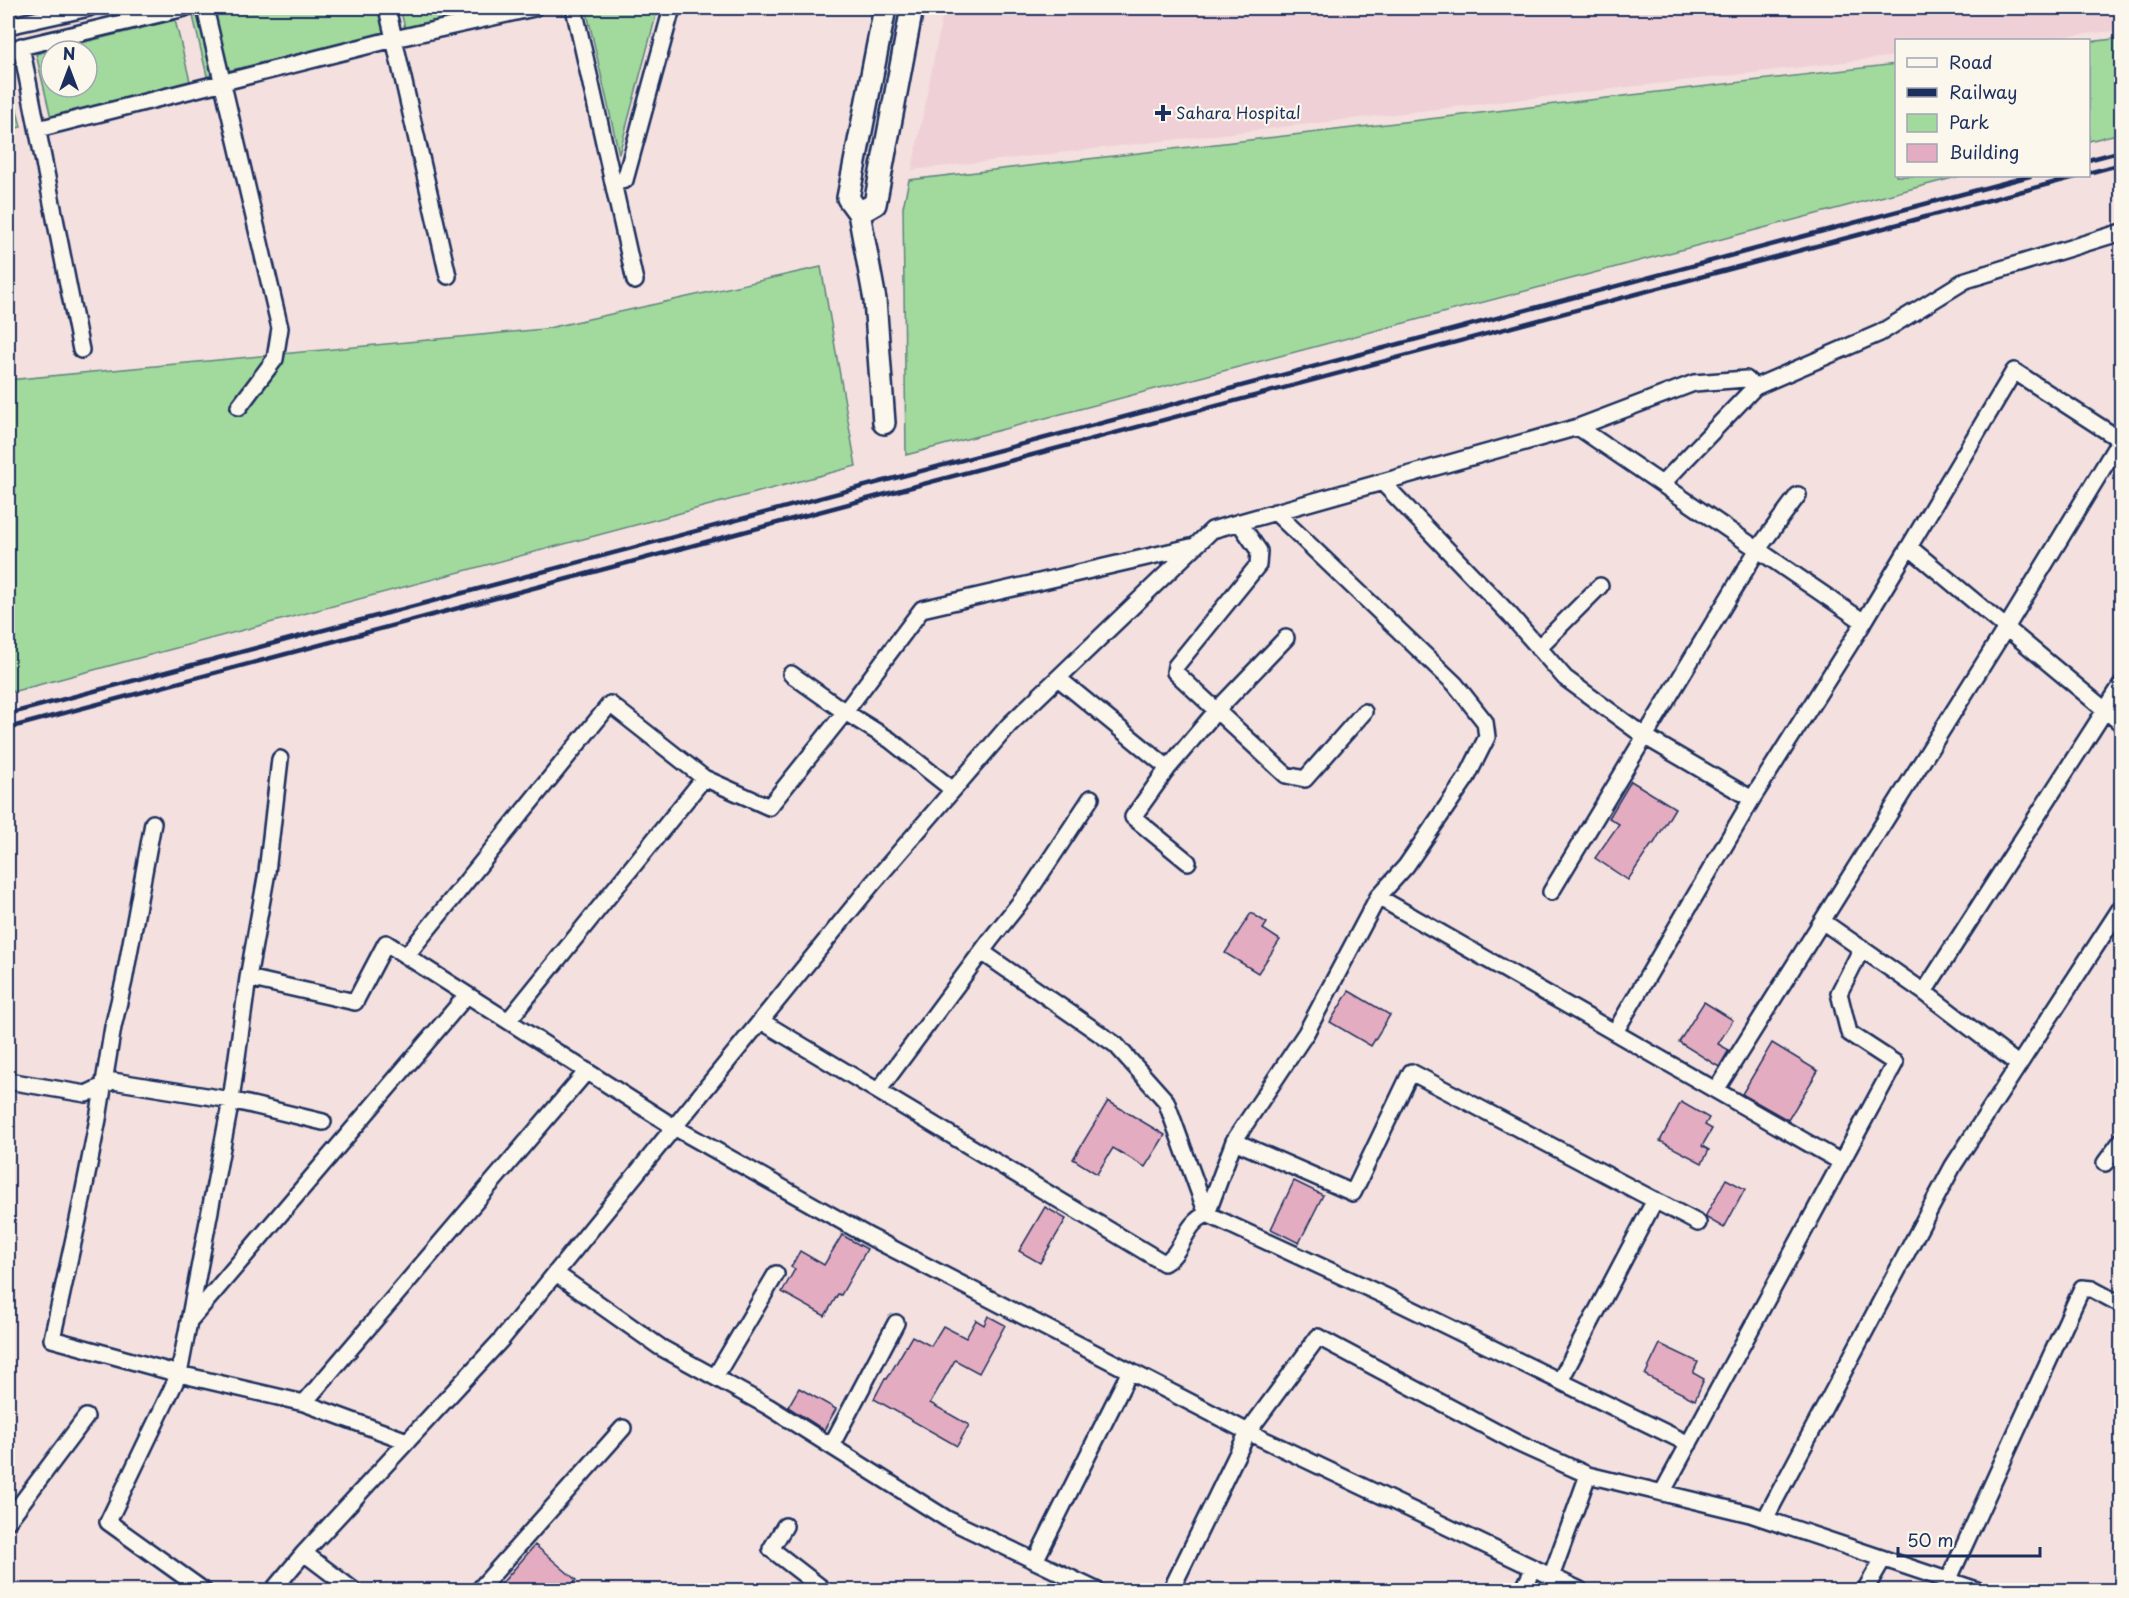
<svg xmlns="http://www.w3.org/2000/svg" width="2129" height="1598" font-family="'Playpen Sans',sans-serif">
	<rect width="100%" height="100%" fill="#f4e0df"/>
	<filter id="ink" filterUnits="userSpaceOnUse"><feTurbulence type="fractalNoise" baseFrequency=".0167" numOctaves="2"/><feDisplacementMap in="SourceGraphic" scale="12" xChannelSelector="R" yChannelSelector="G"/><feConvolveMatrix kernelMatrix="1 2 1 2 8 2 1 2 1" color-interpolation-filters="sRGB"/></filter>
	<g filter="url(#ink)">
		<path fill="#efd0d6" d="M944,8h1177l1,22 -90,10h-136v16l-984,114z"/>
		<path fill="#a2d99d" stroke="#5e847e" stroke-width="1.5" fill-rule="evenodd" d="M230,8h149l6,25 -178,43 -14,-60z
			M400,8h90l-85,20z
			M586,8h72l-39,146z
			M175,20l15,61 -139,37 -15,-64zM51,51h36v36h-36z
			M2121,38v95l-32,8v-99z
			M1896,64v112h64l-1054,279 -3,-248 6,-27z
			M8,72l13,55 -13,3z
			M821,267l35,199 -848,227v-313l536,-51z"/>
		<path fill="#e4acc0" stroke="#1b2f5e" stroke-width="1.5" d="M1631,781l44,27 -22,37 -1,-1 -24,36 -33,-22 24,-34 -10,-6z
			M1251,913l16,10 -4,6 17,11 -22,33 -33,-20z
			M1349,991l41,24 -19,31 -41,-24z
			M1704,1002l29,18 -15,24 11,6 -10,17 -40,-25z
			M1772,1043l46,28 -30,49 -46,-26z
			M1108,1101l57,34 -20,32 -32,-19 -16,26 -24,-15z
			M1681,1102l28,16 -4,7 7,4 -10,17 7,4 -7,13 -42,-22z
			M1726,1179l19,10 -21,39 -19,-11z
			M1294,1181l29,14 -24,48 -28,-14z
			M1045,1207l21,12 -26,44 -21,-12z
			M842,1235l25,14 -26,46 -3,-1 -13,22 -43,-24 13,-23 -4,-2 9,-16 24,14z
			M988,1316l17,9 -26,48 -24,-13 -25,43 39,22 -12,21 -83,-47 11,-21 2,1 25,-43 19,10 12,-20 23,12 10,-18 8,5z
			M1660,1344l38,18 -5,11 11,6 -9,21 -50,-25z
			M799,1388l37,21 -12,21 -36,-23z
			M535,1545l41,35 -9,10h-71z"/>
		<g fill="none" stroke-linecap="round" stroke-linejoin="round">
			<defs>
				<path id="street" d="M205,8l75,320 -5,31 -36,48
					M387,8l61,268
					M574,8l61,273
					M8,26l81,-18
					M21,46l60,304
					M8,50l177,-42
					M38,129l356,-90 140,-31
					M613,183l12,-3 47,-172
					M1578,427l116,-44 52,-4 9,8
					M1382,482l129,134 54,62 79,58 108,63
					M1662,484l93,-97 125,-54 86,-53 156,-48
					M1239,522l20,29 -1,14 -82,101 -1,6 111,103 19,4 59,-67
					M1909,547l105,-176 108,70
					M1538,648l62,-62
					M791,674l54,38 45,28 63,50
					M1058,678l110,90
					M153,823l-29,158 -11,46 -15,92 -20,101 -26,119 127,35 125,29 103,38
					M1188,862l-55,-45 35,-49 49,-58 69,-72
					M1551,892l207,-343 40,-54
					M1378,897l463,265
					M1822,921l102,71 95,73
					M982,952l134,93 50,56 41,113 27,-73 72,-108 72,-136 28,-31 61,-89 20,-40 -2,-15 -30,-38 -180,-172
					M406,956l204,-252 94,74 65,29 76,-95 77,-103 273,-63
					M248,978l107,24 31,-59 288,184 196,110 378,195 332,158
					M1924,992l198,-308
					M508,1021l196,-243
					M761,1021l403,242c20,-11 19,-39 43,-49l178,82 304,148
					M1615,1032l137,-233 112,-177
					M8,1081l78,13 27,-13 118,19 17,-122 19,-106 13,-113
					M1716,1090l290,-462 114,-188
					M878,1091l113,-152 39,-49 61,-92
					M1234,1141l119,52 58,-121 287,151
					M2105,1163l17,-23
					M555,1273l105,74 109,60 178,112 149,71
					M191,1319l276,-324
					M715,1377l61,-103
					M1560,1381l95,-181
					M304,1403l283,-332
					M831,1446l65,-123
					M1662,1493l233,-430 -46,-30 -10,-40 23,-45
					M1765,1519l188,-353 169,-260
					M8,1521l78,-104
					M785,1526l-14,23 53,41
					M304,1553l49,37
					M1035,1561l95,-190
					M1551,1577l37,-102 162,39 227,76
					M1948,1581l134,-293 10,1 30,16
					M203,1590l-95,-68 71,-148 52,-274 92,22
					M273,1590l31,-37 197,-213 371,-456 137,-159 203,-195 366,-103 286,195 45,-75 213,177
					M479,1590l144,-162
					M1171,1590l77,-158 70,-95 199,106 71,32
					M1523,1590l11,-22
					M1865,1590l18,-31"/>
				<path id="secondary" d="M859,213l16,-9 37,-196
					M884,423l-9,-123 -16,-87 -11,-15 37,-190"/>
			</defs>
			<use href="#street" stroke="#1b2f5e" stroke-width="20"/>
			<use href="#secondary" stroke="#1b2f5e" stroke-width="26"/>
			<use href="#street" stroke="#fbf7ec" stroke-width="15"/>
			<use href="#secondary" stroke="#fbf7ec" stroke-width="21"/>
			<path stroke="#1b2f5e" stroke-width="4.5" d="M2088,160l34,-9
				M2088,173l34,-9
				M8,714l2022,-538
				M8,728l2071,-552"/>
		</g>
	</g>
	<path fill="#1b2f5e" stroke="#fbf7ec" stroke-width="2" d="M1160 104h6v6h6v6h-6v6h-6v-6h-6v-6h6z"/>
	<g text-anchor="middle" stroke-width="4.5" stroke-linejoin="round" paint-order="stroke">
		<g font-size="16" fill="#1b2f5e" stroke="#fbf7ec" text-anchor="start">
			<text x="1176" y="119">Sahara Hospital</text>
		</g>
	</g>
	<rect width="2129" height="1598" fill="none" stroke="#fbf7ec" stroke-width="30"/>
	<rect x="15" y="15" width="2099" height="1568" fill="none" stroke="#1b2f5e" stroke-width="2" filter="url(#ink)"/>
	<rect x="1895" y="39" width="195" height="138" fill="#fbf7ec" stroke="#a1a7b3" stroke-width="1.5"/>
	<rect x="1907" y="58" width="30" height="9" fill="#fbf7ec" stroke="#a1a7b3" stroke-width="1.5"/>
	<text x="1949" y="69" font-size="18" fill="#1b2f5e">Road</text>
	<rect x="1907" y="88" width="30" height="9" fill="#1b2f5e" stroke="#a1a7b3" stroke-width="1.5"/>
	<text x="1949" y="99" font-size="18" fill="#1b2f5e">Railway</text>
	<rect x="1907" y="114" width="30" height="18" fill="#a2d99d" stroke="#a1a7b3" stroke-width="1.5"/>
	<text x="1949" y="129" font-size="18" fill="#1b2f5e">Park</text>
	<rect x="1907" y="144" width="30" height="18" fill="#e4acc0" stroke="#a1a7b3" stroke-width="1.5"/>
	<text x="1949" y="159" font-size="18" fill="#1b2f5e">Building</text>
	<g transform="translate(69 69)"><circle r="28" fill="#fbf7ec" stroke="#a1a7b3" stroke-width="1.5"/>
	<path d="M0-4.5L10 22L0 15L-10 22Z" fill="#1b2f5e"/>
	<text y="-9" font-size="16" font-weight="bold" text-anchor="middle" fill="#1b2f5e">N</text>
	</g>
	<path d="M1898 1547v9h142v-9" fill="none" stroke="#1b2f5e" stroke-width="3"/>
	<text x="1907" y="1547" font-size="18" fill="#1b2f5e" stroke="#fbf7ec" stroke-width="4.5" paint-order="stroke">50 m</text>
</svg>
